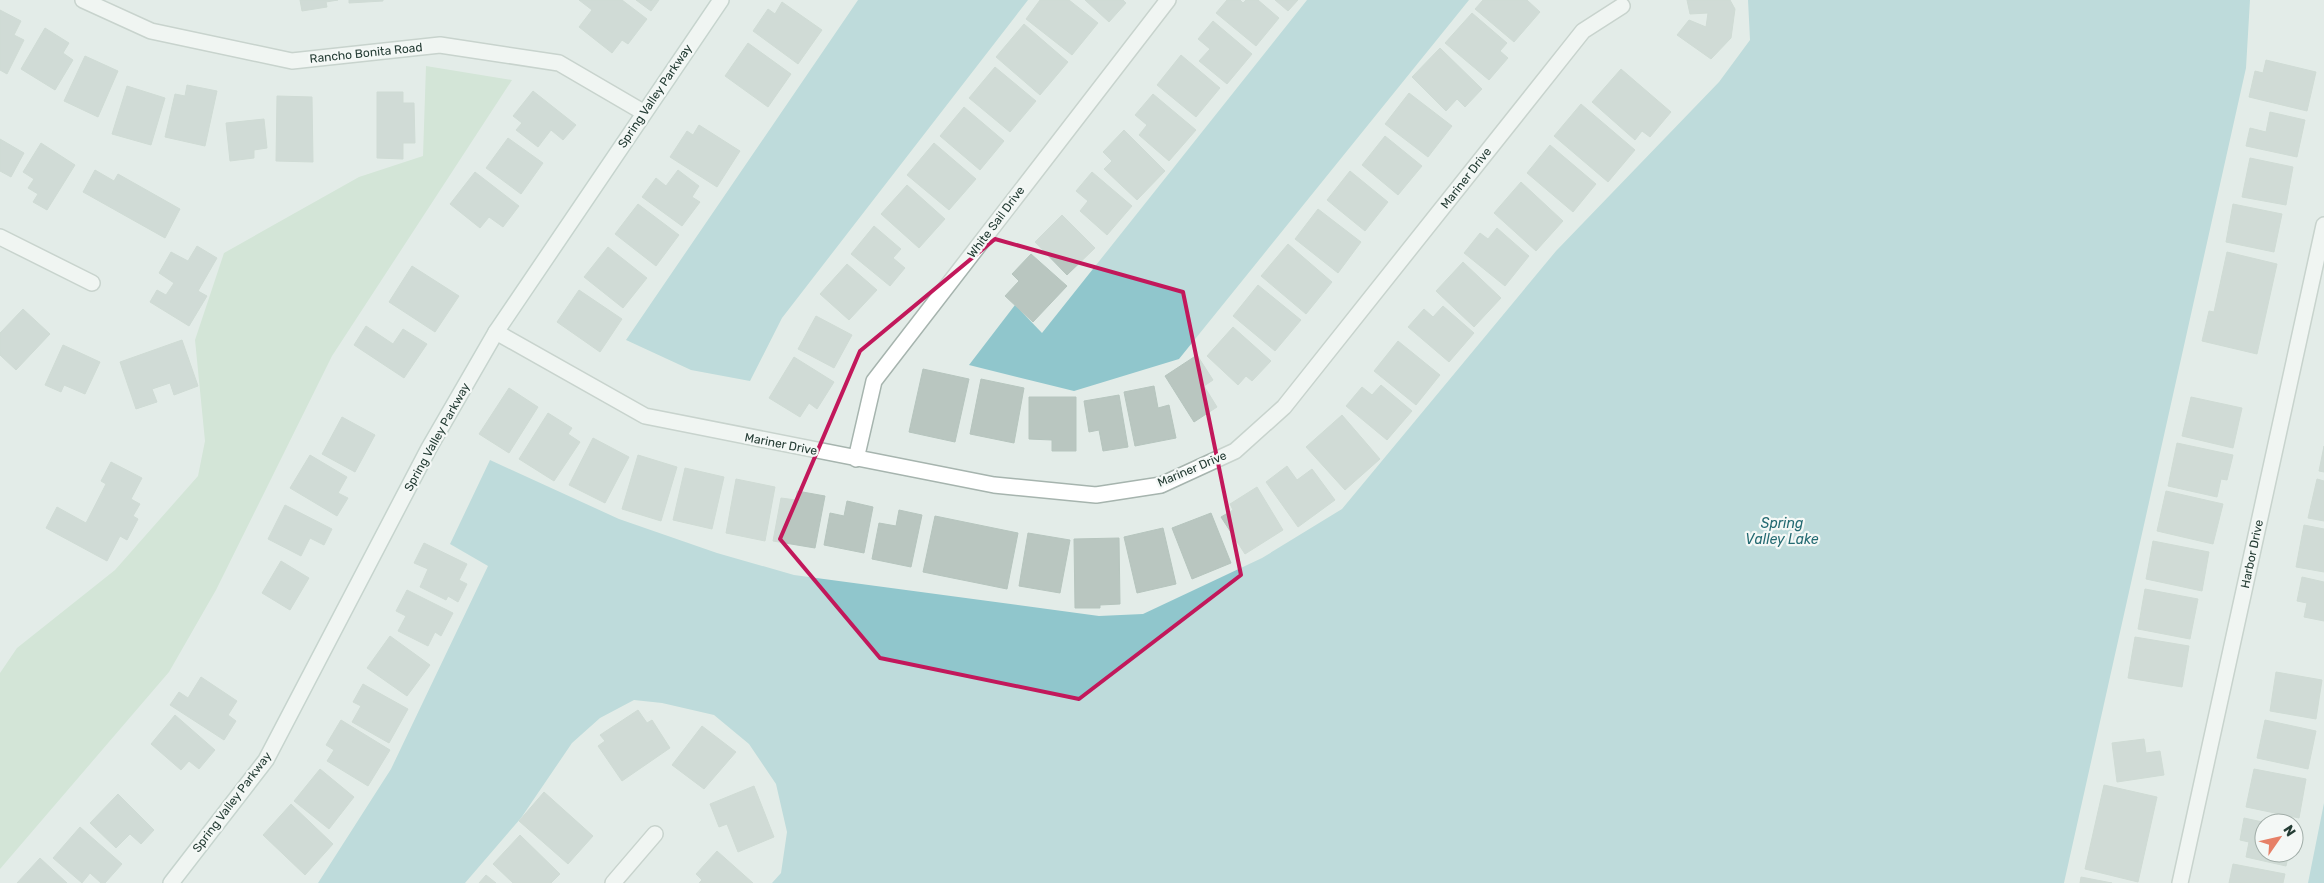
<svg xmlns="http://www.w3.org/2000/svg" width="2324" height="883" font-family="Rubik,sans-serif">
	<rect width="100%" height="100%" fill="#e3ece8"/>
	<path fill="#bedbc4" d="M426,66l86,14 -180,276 -116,234 -47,82 -169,197v-196l17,-25 98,-78 83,-94 7,-35 -10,-101 29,-87 135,-76 64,-21z"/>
	<path fill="#90c6cc" d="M858,0h170l-246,318 -32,63 -59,-11 -65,-30z
		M1307,0h162l-290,359 -105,32 -105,-26 46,-60 27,28z
		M1748,0h502l-4,68 -182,815h-1292l9,-10 6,-41 -11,-48 -27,-40 -35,-29 -52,-12 -28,-3 -34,18 -28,25 -51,75 -56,65h-147l73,-114 97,-203 -38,-22 40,-84 129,59 98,34 77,22 305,41 44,-2 119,-56 80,-49 214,-258 163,-169 31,-42z
		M2324,803v80h-16z"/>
	<path fill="#b9c6c0" stroke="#b6c5be" d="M300,0h38l-12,2 1,5 -25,4z
		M349,0h34v1l-34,2z
		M579,0h43l25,19 -19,25 -6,-4 -10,13 -33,-26 13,-17z
		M636,0h23l-8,11z
		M1040,0h29l29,23 -26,32 -46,-36z
		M1085,0h38l3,3 -17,19z
		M1227,0h13l3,3 3,-3h12l21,18 -23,28 -40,-33z
		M1275,0h23l-10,11z
		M1483,0h44l13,12 -26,30 -39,-33z
		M1687,0h43l5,9 -4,29 -20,21 -34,-24 12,-15 17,7 2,-14 -18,1z
		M782,2l40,28 -24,34 -45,-33 15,-22 7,5z
		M0,10l21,11 -7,14 10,5 -17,34 -7,-4z
		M1472,13l35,30 -7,8 8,7 -19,22 -44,-37z
		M1213,21l39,33 -25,30 -28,-23 11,-12 -12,-10z
		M1024,24l44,38 -28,33 -44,-38z
		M45,28l24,15 -6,10 10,7 -18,30 -34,-21z
		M748,43l43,31 -23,33 -43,-31z
		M1440,48l42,41 -17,18 -8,-8 -11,12 -34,-34z
		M1181,55l39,33 -24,29 -39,-32z
		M85,56l33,15 -20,46 -34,-16z
		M2266,60l50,12 -9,39 -58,-14 6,-26 8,2z
		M995,67l41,34 -26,31 -41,-34z
		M1621,69l50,43 -21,25 -8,-6 -7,9 -43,-38z
		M187,85l30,6 -12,55 -40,-9 10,-43 10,2z
		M127,86l38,12 -14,47 -39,-11z
		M533,91l43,34 -13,15 -12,-10 -13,17 -22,-17 6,-7 -9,-7z
		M377,92h26v11h11l1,40h-12v16l-26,-1z
		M1409,93l43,33 -24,31 -43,-33z
		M1153,94l43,36 -27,31 -30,-26 8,-10 -12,-10z
		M277,96l35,1 1,65 -37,-1z
		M1581,104l54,46 -27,32 -54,-46z
		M964,107l40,34 -24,29 -40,-34z
		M2270,112l35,8 -8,37 -51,-11 4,-18 16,4z
		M264,119l3,29 -13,2v8l-24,3 -4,-38z
		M699,125l41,26 -23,36 -47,-30 17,-26 6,4z
		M1124,130l41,41 -28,29 -33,-31 8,-8 -9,-9z
		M1385,136l37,30 -24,29 -36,-30z
		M508,138l35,25 -22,31 -35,-26z
		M0,139l24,14 -13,24 -11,-6z
		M41,143l34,22 -28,45 -14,-8 5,-8 -10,-6 6,-9 -11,-7z
		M934,143l42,36 -27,31 -42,-35z
		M1550,145l46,39 -23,28 -46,-39z
		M2250,158l43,9 -7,38 -44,-8z
		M95,170l19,11 4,-7 62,35 -15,29 -82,-46z
		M678,170l21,16 -7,11 8,5 -18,24 -40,-29 14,-19 10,8z
		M1350,171l38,31 -23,29 -38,-31z
		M475,172l44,34 -16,21 -14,-10 -9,11 -30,-24z
		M1092,172l40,34 -25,29 -27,-24 8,-10 -12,-10z
		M1521,182l42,39 -27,30 -42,-38z
		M907,185l38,34 -26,29 -38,-34z
		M638,204l41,31 -23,31 -41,-32z
		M2233,204l49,10 -8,38 -48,-10z
		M1318,209l43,33 -23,31 -43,-34z
		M1062,215l33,33 -28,27 -32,-33z
		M874,226l27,23 -8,9 12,10 -15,18 -39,-32z
		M1497,228l32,28 -24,30 -41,-33 16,-20 8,6z
		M1288,244l44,38 -26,32 -45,-38z
		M197,246l20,12 -19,33 9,5 -18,30 -39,-24 7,-12 9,5 8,-12 -15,-10 12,-21 17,9z
		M608,247l39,31 -24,30 -39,-31z
		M2227,252l50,12 -20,90 -55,-13 7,-30 5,1z
		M1031,254l36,32 -34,36 -28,-26 14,-15 -7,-7z
		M1463,262l38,36 -27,29 -38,-36z
		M847,264l30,26 -28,30 -29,-26z
		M412,266l47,30 -24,36 -46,-30z
		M1258,285l43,35 -26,31 -42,-35z
		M579,290l43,29 -22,33 -43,-30z
		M1443,306l31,27 -25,29 -41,-35 16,-18 9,8z
		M23,309l27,25 -34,36 -16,-15v-22z
		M816,316l36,19 -18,33 -36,-19z
		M366,326l27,18 10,-15 24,15 -23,34 -50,-33z
		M1233,327l38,34 -19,20 -6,-5 -8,9 -31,-29z
		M182,340l16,46 -24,9 -4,-12 -18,6 5,13 -21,7 -16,-47z
		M1398,341l42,34 -24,30 -42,-34z
		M63,345l37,17 -15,32 -21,-9 -3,7 -16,-7z
		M1197,355l16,25 -9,6 13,21 -23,15 -29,-46z
		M794,357l40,25 -17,27 -8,-6 -9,14 -31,-19z
		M923,369l46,10 -14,63 -46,-10z
		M981,379l43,9 -10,55 -44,-9z
		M1381,385l31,26 -25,29 -41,-34 16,-19 10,8z
		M1154,386l4,22 11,-3 7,33 -41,8 -11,-54z
		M509,388l29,19 -29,46 -30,-19z
		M1119,395l9,52 -25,4 -4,-21 -10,2 -5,-31z
		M1029,397h47v54h-24v-11l-23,-1z
		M2191,397l51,11 -9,40 -51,-12z
		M548,413l24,15 -4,6 12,8 -26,39 -35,-22z
		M1342,415l38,44 -35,31 -39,-43z
		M342,417l33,18 -20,37 -33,-18z
		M593,438l36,19 -24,46 -36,-18z
		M2177,443l56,12 -6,25 -6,-1 -4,18 -49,-11z
		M2324,446v26l-5,-1z
		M310,455l37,22 -9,16 10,5 -11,18 -47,-28z
		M638,455l39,12 -16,54 -39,-12z
		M111,462l31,16 -11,21 9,5 -7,12 5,3 -11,21 -7,-4 -13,25 -61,-33 11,-21 29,16 20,-39 -5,-3z
		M1287,466l10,14 15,-11 23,31 -37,27 -32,-45z
		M685,468l39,9 -12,52 -39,-9z
		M736,479l39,8 -10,54 -39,-8z
		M2317,479l7,2v40l-16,-3z
		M1257,487l26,43 -38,24 -24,-37 12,-7 -3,-6z
		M797,491l28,5 -10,52 -42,-7 8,-43 15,2z
		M2166,491l57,13 -10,40 -56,-13z
		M847,501l26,6 -9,46 -40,-8 6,-32 14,3z
		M285,505l47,24 -8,16 -14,-7 -9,18 -33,-17z
		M899,510l23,5 -11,52 -39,-8 7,-36 17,3z
		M1211,513l20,50 -39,16 -20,-51z
		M935,516l83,17 -11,56 -84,-17z
		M2304,525l20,4v43l-28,-5z
		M1163,528l13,56 -39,9 -13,-56z
		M1028,533l42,7 -10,53 -41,-7z
		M1119,538l1,66 -20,1v3h-25l-1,-69z
		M2153,541l56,11 -7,39 -56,-12z
		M424,543l43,21 -8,16 8,4 -9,18 -10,-6 -2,4 -26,-13 8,-18 -14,-6z
		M281,561l28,17 -19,32 -28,-17z
		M2302,577l22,5v39l-20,-4 3,-14 -10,-2z
		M2145,589l53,10 -8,40 -52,-10z
		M407,590l46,23 -12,23 -6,-4 -7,14 -30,-15 8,-15 -10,-5z
		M390,636l40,29 -23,31 -40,-28z
		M2135,637l54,9 -7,41 -54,-9z
		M2276,672l46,8 -6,39 -46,-8z
		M201,677l36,24 -9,14 8,6 -12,19 -54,-35 9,-13 9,6z
		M363,684l45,25 -19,34 -37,-21 9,-16 -8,-4z
		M638,710l9,13 5,-3 18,28 -48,33 -24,-35 7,-5 -5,-6z
		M175,715l40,35 -16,19 -10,-8 -8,9 -30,-26z
		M341,720l49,30 -22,36 -41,-25 7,-11 -8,-5z
		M2265,720l51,11 -8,38 -51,-11z
		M702,726l34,26 -32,37 -32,-24z
		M2144,739l2,14 14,-2 4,24 -47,7 -5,-39z
		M320,769l34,28 -25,32 -35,-28z
		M2254,769l52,10 -7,39 -53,-11z
		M2104,785l53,12 -19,85 -53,-13z
		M754,786l20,51 -36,15 -11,-28 -8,3 -9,-23z
		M544,792l49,44 -25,28 -49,-43z
		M118,794l36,36 -13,14 -11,-10 -14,14 -26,-25z
		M291,804l42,40 -28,31 -42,-40z
		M2244,818l23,5h-3v30h25l-3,13 -40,-9 3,-15 -9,-2z
		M80,827l42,37 -17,19h-4l-11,-10 -8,10 -29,-25z
		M520,835l40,39 -9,9h-38l-20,-19z
		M717,851l36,32h-54l3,-3 -6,-6z
		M40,858l27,25h-50z
		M2233,864l52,10 -2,9h-54z
		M486,875l10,8h-17z
		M2081,877l31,6h-32z"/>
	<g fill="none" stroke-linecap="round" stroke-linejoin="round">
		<defs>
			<path id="street" d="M83,0l68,31 141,30 148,-16 119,18 84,49
				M0,237l92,46
				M496,332l149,84 349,69 102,10 65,-10 74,-34 49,-44 299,-376 39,-25
				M856,459l18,-78 294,-381
				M613,883l42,-49
				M2180,883l144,-658"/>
			<path id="secondary" d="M171,883l95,-123 163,-312 67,-116 225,-332"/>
		</defs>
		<use href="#street" stroke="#a6b4ae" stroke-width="18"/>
		<use href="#secondary" stroke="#a3b6af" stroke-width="18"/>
		<use href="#street" stroke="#fff" stroke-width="15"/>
		<use href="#secondary" stroke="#fff" stroke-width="15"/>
	</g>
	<path d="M0 0H2324V883H0ZM995,239l188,53 58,283 -162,124 -199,-41 -100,-119 80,-188z" fill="#e3ece8" fill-opacity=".55" fill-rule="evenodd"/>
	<path fill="none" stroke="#c2185b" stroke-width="4" stroke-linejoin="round" d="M995,239l188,53 58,283 -162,124 -199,-41 -100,-119 80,-188z"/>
	<g text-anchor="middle" stroke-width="4.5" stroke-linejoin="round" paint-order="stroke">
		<g font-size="12" fill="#243c34" stroke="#f4f8f6">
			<text transform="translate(366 53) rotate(-6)" y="4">Rancho Bonita Road</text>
			<text transform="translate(655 96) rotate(-56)" y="4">Spring Valley Parkway</text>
			<text transform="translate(1466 178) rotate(-52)" y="4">Mariner Drive</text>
			<text transform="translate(996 222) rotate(-53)" y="4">White Sail Drive</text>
			<text transform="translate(437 437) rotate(-61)" y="4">Spring Valley Parkway</text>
			<text transform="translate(781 444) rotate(11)" y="4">Mariner Drive</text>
			<text transform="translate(1192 469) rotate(-23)" y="4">Mariner Drive</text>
			<text transform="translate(2252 554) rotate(-78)" y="4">Harbor Drive</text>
			<text transform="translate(232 802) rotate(-53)" y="4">Spring Valley Parkway</text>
		</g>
		<g font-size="14" font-style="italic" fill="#246a72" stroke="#f4f8f6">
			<text x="1782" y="528">Spring<tspan x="1782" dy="16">Valley Lake</tspan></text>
		</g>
	</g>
	<g transform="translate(2279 838) rotate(56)"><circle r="24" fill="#f4f8f6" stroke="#a1ada8"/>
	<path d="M0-4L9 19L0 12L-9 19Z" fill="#e68067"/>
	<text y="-8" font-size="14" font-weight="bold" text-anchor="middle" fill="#243c34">N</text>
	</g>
</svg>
